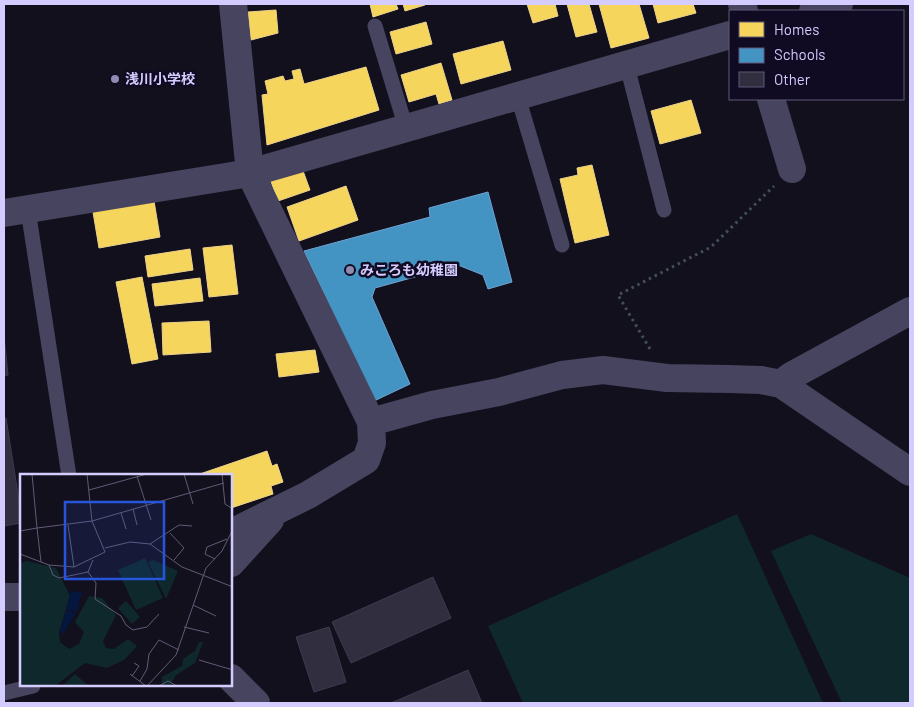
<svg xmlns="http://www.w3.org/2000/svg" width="914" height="707" font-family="Barlow,'Noto Sans JP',sans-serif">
	<rect width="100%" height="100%" fill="#13101d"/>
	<path fill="#0e282b" d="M737,514l86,189h-300l-35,-77z
		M811,534l99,44v125h-68l-71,-152z"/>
	<path fill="#f6d55c" stroke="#ecd28d" d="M370,4h26l2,5 -25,8z
		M403,4h22v1l-20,6z
		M527,4h28l3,12 -25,7z
		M567,4h22l8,28 -21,5z
		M599,4h40l10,34 -38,10z
		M653,4h40l3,9 -38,10z
		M276,10l2,23 -27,7 -3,-28z
		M426,22l6,22 -36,10 -6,-22z
		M503,41l8,29 -50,14 -8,-30z
		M441,63l11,37 -13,4 -3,-10 -27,8 -8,-27z
		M366,67l13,43 -112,35 -5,-50 6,-1 -3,-13 18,-5 2,5 9,-2 -2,-8 8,-2 4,15z
		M691,100l10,33 -41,11 -9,-33z
		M592,165l17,70 -34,8 -15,-64 18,-4 -1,-7z
		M302,168l8,22 -32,11 -8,-22z
		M346,186l12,34 -59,21 -12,-34z
		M154,201l6,36 -61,11 -6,-36z
		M232,245l6,49 -29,3 -6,-49z
		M190,249l3,21 -45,7 -3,-21z
		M142,277l16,82 -26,5 -16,-82z
		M200,278l3,23 -48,5 -3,-22z
		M209,321l2,31 -48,3 -1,-32z
		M315,350l4,22 -40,5 -3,-23z
		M267,451l5,15 5,-2 6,18 -12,4 2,8 -42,14v-32h-37z"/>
	<path fill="#4393c3" stroke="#6ea4d5" d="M488,192l24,90 -24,7 -5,-14 -25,-10 -83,23 -3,9 38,87 -36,17 -70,-150 126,-34 -1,-9z"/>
	<path fill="#312e3f" stroke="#3f3952" d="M4,336l4,39 -4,1z
		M4,418h2l15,95v10l-17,3z
		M433,577l18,41 -100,45 -19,-41z
		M329,627l17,55 -32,10 -18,-55z
		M468,670l14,33h-91z"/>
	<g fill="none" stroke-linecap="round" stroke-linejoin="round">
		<path stroke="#414e5e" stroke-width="3" stroke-dasharray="2.5 4" stroke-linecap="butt" d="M650,349l-32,-54 93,-48 63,-61"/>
		<path stroke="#46445e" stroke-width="15" d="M375,26l31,102
			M627,66l37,144
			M518,97l44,148
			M28,210l41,266
			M4,693l29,-7"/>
		<path stroke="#46445e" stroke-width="28" d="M742,4l2,7
			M813,11l26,-7
			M771,99l21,70
			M4,213l246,-40 480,-138
			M781,384l10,-8 119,-65
			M371,422l61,-17 67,-13 63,-17 41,-5 64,8 62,1 32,1 20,4 129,88
			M231,533l77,-38 58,-35 6,-17 -1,-21 -121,-249 -17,-169
			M231,563l39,-43
			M4,597h17
			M231,678l25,25"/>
	</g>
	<g fill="#908ab0" stroke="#100b22" stroke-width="2">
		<circle cx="115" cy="79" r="5"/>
		<circle cx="350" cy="270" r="5"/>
	</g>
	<g text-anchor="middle" stroke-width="5" stroke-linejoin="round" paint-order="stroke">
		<g font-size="14" font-weight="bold" fill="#d4ccff" stroke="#100b22" text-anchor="start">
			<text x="125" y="84">浅川小学校</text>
			<text x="360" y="275">みころも幼稚園</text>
		</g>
	</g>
	<g transform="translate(20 474)">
		<rect width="212" height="212" fill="#13101d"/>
		<path d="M125,84l18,40 -27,12 -18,-40zM133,86l25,11 -12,28 -18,-37zM7,87l29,7 14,28 -11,36 1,10 9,7 10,-5 5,-12 -9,-10 14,-26 13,2 14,17 -13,26 3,7 8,1 14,-10 9,7 -13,14 -17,8 -22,-5 -30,23h-35v-123zM106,127l14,16 -8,7 -14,-16zM179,168h4l-8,21 -19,12 -6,10 -8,1v-9l20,-11 1,-7 12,-8zM55,200l14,12h-27z" fill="#0e282b"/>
		<path d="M51,117l11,1 -5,20 -11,-3zM46,136l10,3 -13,21 -3,-3z" fill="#05163f"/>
		<path fill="none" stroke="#605b77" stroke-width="1" d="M164,0l9,30M202,0l3,30 8,5M117,2l14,44M69,16l58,-16M113,35l4,16M101,39l5,16M48,51l6,42M0,57l17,-3 -5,-54M150,59l14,15 -10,12M130,70l29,-19 13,1M85,74l25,-6 20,2 32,23 51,20M0,80l29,11 25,2 31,-15 -13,-31 -5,-47M195,85l-10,-5 2,-7 20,-8M73,86l-5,12 8,11 -1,16 26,17 5,9 7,5 14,-3 12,-13M21,88l-4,-34 55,-7 132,-38M29,91l4,10 6,3 29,-6M173,131l23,11M164,153l25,6M179,186l34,10M110,200l16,12M112,202l7,-10 -5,-3M120,207l7,-12 2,-15 10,-14 20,10M127,212l29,-31 30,-87 16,-17 11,-22M139,212l9,-5 9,5"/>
		<path fill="#2654da" fill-opacity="0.15" stroke="#2654da" stroke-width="2.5" d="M45,28h99v77h-99z"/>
		<rect width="212" height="212" fill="none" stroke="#d4ccff" stroke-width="2.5"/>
	</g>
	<rect width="914" height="707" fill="none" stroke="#d4ccff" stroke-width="10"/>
	<rect x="729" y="10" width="175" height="90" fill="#100b22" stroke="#5e587a"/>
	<rect x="739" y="22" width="25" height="15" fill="#f6d55c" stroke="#5e587a"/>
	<text x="774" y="35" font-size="15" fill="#d4ccff">Homes</text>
	<rect x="739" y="48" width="25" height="15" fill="#4393c3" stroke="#5e587a"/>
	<text x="774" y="60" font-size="15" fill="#d4ccff">Schools</text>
	<rect x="739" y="72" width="25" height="15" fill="#312e3f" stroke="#5e587a"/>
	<text x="774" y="85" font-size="15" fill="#d4ccff">Other</text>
</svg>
